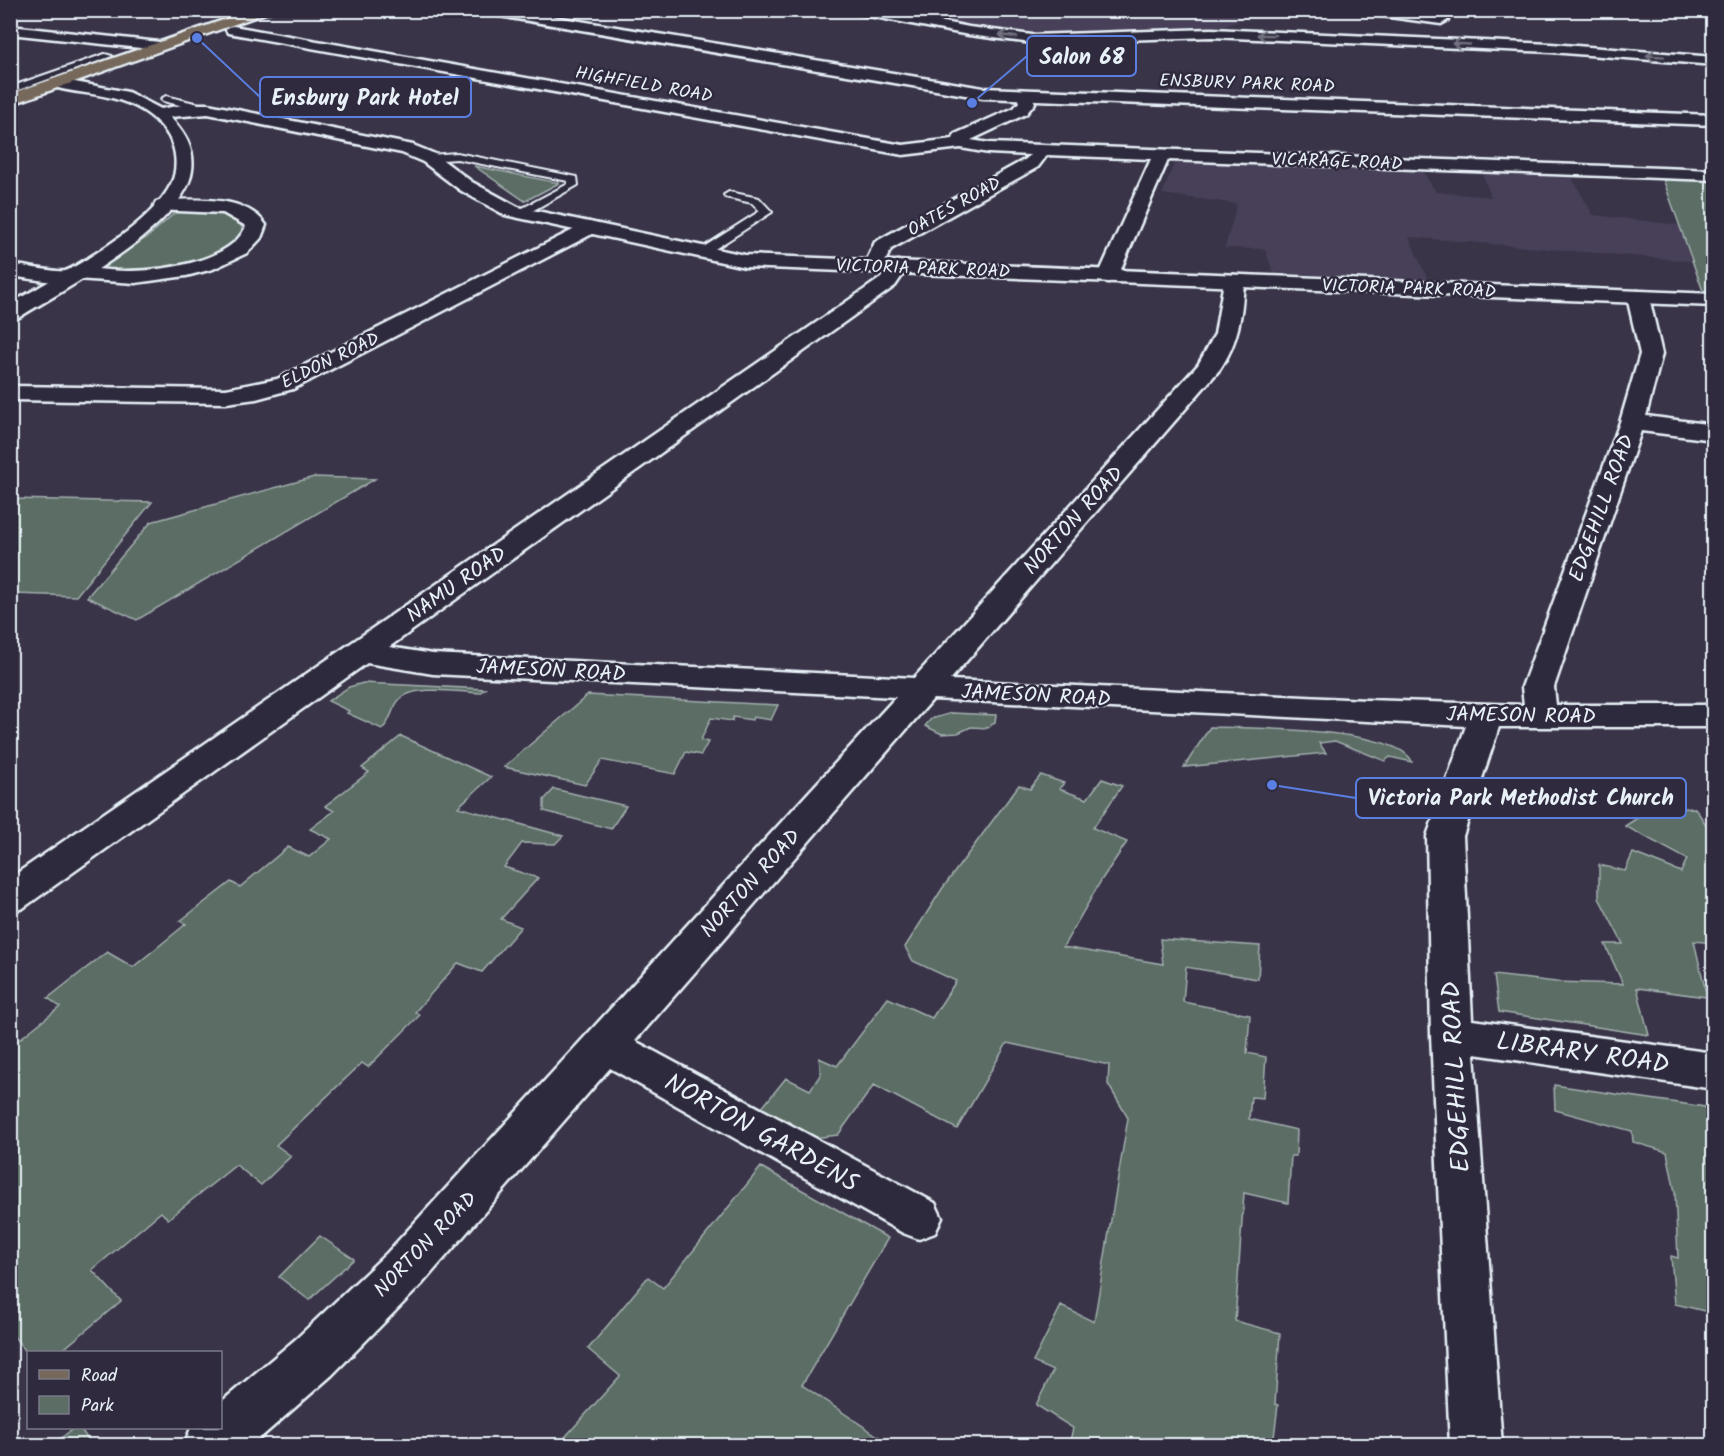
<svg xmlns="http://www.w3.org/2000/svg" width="1724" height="1456" font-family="Kalam,sans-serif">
	<rect width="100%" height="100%" fill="#3a3449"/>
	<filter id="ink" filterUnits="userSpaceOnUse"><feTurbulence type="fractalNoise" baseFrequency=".0167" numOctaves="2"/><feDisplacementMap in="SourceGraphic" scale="12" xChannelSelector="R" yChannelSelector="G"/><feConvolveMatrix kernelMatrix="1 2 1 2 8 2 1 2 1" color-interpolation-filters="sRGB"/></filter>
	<g filter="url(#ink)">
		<path fill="#474058" d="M940,10l319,1 -48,22 -179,6 -117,-18z
			M1186,161l236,9 14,22 55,5 -9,-25 89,4 22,39 86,10 12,36 -282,-24 19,43 -155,-7 -8,-24 -40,-1 12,-44 -75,-10 13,-32z"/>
		<path fill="#5c6d65" stroke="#a2afae" stroke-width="1.5" d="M474,166l85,17 -34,18z
			M1663,179l50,2v110h-10z
			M179,209c18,1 64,-1 64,25 -35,40 -98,37 -146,37l52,-35z
			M314,477l61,2 -238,141 -50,-23 64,-75z
			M11,499l141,3 -76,94 -63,-2 -2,3z
			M363,683l122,6 -6,4c-22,-1 -65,-9 -80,7 -8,9 -8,22 -17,29l-35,-16 2,-2 -21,-10 21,-14z
			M588,695l190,10 -7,15 -18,-3 -1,3 -19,-3 -1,4 -21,-3 -10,22 7,2 -7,13 -15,-3 -11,22 -73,-14 -17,25 -81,-18z
			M952,713l44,2 -1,7 -7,6 -17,-1 -13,6 -16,1 -17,-8 6,-7z
			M1210,727c34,1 190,1 202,35l-22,-5 -5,4 -50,-20 -16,2 7,10 -142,14z
			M401,736l90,41 -33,30 105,29 -8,8 -33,-1 -18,24 34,11 -37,41 20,8 -39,45 -24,-9 -43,49 5,3 -52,52 -6,-4 -86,82 15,11 -30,29 -25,-20 -68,54 -7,-7 -69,58 29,31 -61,51 -32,2 -16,-20 -1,1v-289l49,-39 -12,-9 59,-46 26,15 53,-43 -6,-3 51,-39 9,5 48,-40 21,10 22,-18 -21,-10 24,-18 -9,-5 44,-34 -7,-4z
			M1041,775l23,8 -5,6 28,10 15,-20 20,7 -29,42 34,14 -25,37 -39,68 100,17 -3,-25 100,7 -2,33 -72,-12 -3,35 67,13 -3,38 19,4 -3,41 -12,-1 -2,22 48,11 -1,26h-5l-3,47 -44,-10 -9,128 45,12 -5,71 3,1 -5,40h-204l4,-17 -37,-23 17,-34 -20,-9 28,-56 33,16 34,-204 -20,-34 1,-19 -102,-22 -50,86 -83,-44 -36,50 -33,4 -48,-25 29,-36 24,12 11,-16 -2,-16 18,8 51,-68 44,20 24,-37 -43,-20 -8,-14 37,-58 77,-104 11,4z
			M554,789l72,17 -15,23 -67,-18v-11z
			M1695,808l18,27v108l-19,-2 13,56 -70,-9 12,47 -150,-23 -5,-37 62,7 67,2 -18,-40h18l-24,-46v-33l26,6 8,-18 48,19 6,-13 -62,-33 26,-17z
			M1554,1085l151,22 9,33 -1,173 -38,-9 -4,-48 7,2 -3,-66 -8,-40 -34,-10 -1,-11 -77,-21z
			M761,1167l127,71 -86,147 89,60h-333l62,-69 -32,-27 60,-72 15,11z
			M320,1236l34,23 -45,41 -30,-23z
			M74,1428h6l12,17h-40z"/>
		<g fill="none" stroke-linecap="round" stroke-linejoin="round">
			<defs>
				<path id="lane" d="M105,54l7,2 -102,37v-6z
					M166,96l45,11 2,2 -5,3 -45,-11 -2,-2z
					M457,153l120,24 1,8 -53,30h-8v-4l51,-27v-3l-111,-22 -28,2 -5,-3 5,-3z
					M729,192l30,6 13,14 -65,42h-8v-4l61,-39 -8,-8 -27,-6 -1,-2z"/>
				<path id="street" d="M853,10h30l86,17 63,8 179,-6 340,15 163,13v8l-163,-13 -340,-15 -179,6 -63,-8 -110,-21z
					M1361,10c17,0 75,-1 87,10l-7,4 -74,-10z
					M1684,10h30v7l-24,-3z
					M10,26l149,16 7,4 -7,4 -149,-16z
					M233,26l670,119 50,-6 2,-5 59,-26 5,-6 -3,-7 8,-5 6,2 5,11 -9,11 -55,26 18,3 725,27v10l-546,-20 -50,116 -3,4 -7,2 -7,-2 -3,-4 53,-117 -104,-4 -9,12 -147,82 -10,21h-14l-3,-4 11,-24 151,-83 4,-4 -41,-2 -28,-5 -58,7 -675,-122 -2,-3 2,-3z
					M163,200c33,0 81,-6 103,25l-5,13 -14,15 -34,16 -27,7 -51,7 -59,-4 -9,5 -57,-8v-12c9,1 49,9 55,7 5,-1 6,-4 12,-4 17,1 34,4 50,4 35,0 105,-9 119,-45l-23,-13 -67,-3 -2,-4 2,-4z
					M589,222l7,2 3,4 -3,4 -303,157 -37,10 -30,4 -216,-3v-14l216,3 51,-10z
					M898,261l7,2 3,4 -13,19 -506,361 44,7 481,24 284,-313 17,-31 9,-53 3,-4 7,-2 7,2 3,4c-2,33 -5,60 -24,88l-270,311 416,20 158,5 -2,-18 98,-265 20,-68 -13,-57 4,-4 7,-2 7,2 4,4 13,57 -16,62 68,9v15l-73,-9 -87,256 2,18h158v22h-215l-36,109 9,184 242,33v36l-240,-35 28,392h-52l-19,-412 -4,-198 39,-110 -533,-27 -298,342 300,162 7,15 -7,15 -16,6 -16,-6 -293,-165 -189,217 -89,90 -81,71h-67l7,-18h29v-25l76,-64 91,-86 509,-556 -463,-23 -66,-11 -344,245 -13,4v-34l871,-600 10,-15z"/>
				<path id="secondary" d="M481,10h33l469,78 731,27v10l-731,-27 -496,-84z
					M59,79l69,13 33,17 26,-5h21l205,41 22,9 37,28 46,25 227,48 969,39v12l-969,-39 -240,-52 -45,-25 -37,-28 -21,-9 -194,-39 -38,3c14,15 25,31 22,53 -7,57 -128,119 -174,148l-8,1v-15c45,-27 138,-73 161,-120 6,-12 6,-28 1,-41 -7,-18 -25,-32 -42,-39 -25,-11 -51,-10 -76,-17l-3,-3 3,-3z"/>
				<path id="primary" d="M252,10h22l-264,95v-11z"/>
			</defs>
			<use href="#lane" stroke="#e8f1f8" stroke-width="4"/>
			<use href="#street" stroke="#e8f1f8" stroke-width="5"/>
			<use href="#secondary" stroke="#e8f1f8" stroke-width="5"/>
			<use href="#primary" stroke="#e8f1f8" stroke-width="5"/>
			<use href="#lane" fill="#2f2a3d" fill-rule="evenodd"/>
			<use href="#street" fill="#2f2a3d" fill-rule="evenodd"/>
			<use href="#secondary" fill="#2f2a3d" fill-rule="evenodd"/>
			<use href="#primary" fill="#76695c" fill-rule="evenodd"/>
		</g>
		<defs><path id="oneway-shaft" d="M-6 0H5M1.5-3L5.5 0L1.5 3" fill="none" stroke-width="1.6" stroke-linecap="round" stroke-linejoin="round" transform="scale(1.5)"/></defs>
		<g stroke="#70707e">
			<use href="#oneway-shaft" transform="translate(1266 35) rotate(-178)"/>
			<use href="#oneway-shaft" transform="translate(1008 36) rotate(-172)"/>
			<use href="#oneway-shaft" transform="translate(1461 44) rotate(-177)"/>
			<use href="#oneway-shaft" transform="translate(1655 56) rotate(-176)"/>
		</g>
	</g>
	<g text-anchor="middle" stroke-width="5" stroke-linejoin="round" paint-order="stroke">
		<g font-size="18" fill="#e8f1f8" stroke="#2f2a3d">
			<text transform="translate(1247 83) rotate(2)" y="6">ENSBURY PARK ROAD</text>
			<text transform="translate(644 84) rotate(10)" y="6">HIGHFIELD ROAD</text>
			<text transform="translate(1337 161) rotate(2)" y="6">VICARAGE ROAD</text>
			<text transform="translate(954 206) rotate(-29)" y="6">OATES ROAD</text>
			<text transform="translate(923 268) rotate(2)" y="6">VICTORIA PARK ROAD</text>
			<text transform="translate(1409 288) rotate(2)" y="6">VICTORIA PARK ROAD</text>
			<text transform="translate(330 360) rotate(-26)" y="6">ELDON ROAD</text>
		</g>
		<g font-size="21" fill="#e8f1f8" stroke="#2f2a3d">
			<text transform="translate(1601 508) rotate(-70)" y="7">EDGEHILL ROAD</text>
			<text transform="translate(1073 520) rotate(-48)" y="7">NORTON ROAD</text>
			<text transform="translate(456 584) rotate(-35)" y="7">NAMU ROAD</text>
			<text transform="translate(551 670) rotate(3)" y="7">JAMESON ROAD</text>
			<text transform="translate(1036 695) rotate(3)" y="7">JAMESON ROAD</text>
			<text transform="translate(1521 715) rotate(1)" y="7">JAMESON ROAD</text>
			<text transform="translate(750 883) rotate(-48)" y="7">NORTON ROAD</text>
			<text transform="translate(425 1244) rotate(-46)" y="7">NORTON ROAD</text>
		</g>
		<g font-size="26" fill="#e8f1f8" stroke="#2f2a3d">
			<text transform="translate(1583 1052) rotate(8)" y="9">LIBRARY ROAD</text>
			<text transform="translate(1455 1077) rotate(-93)" y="9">EDGEHILL ROAD</text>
			<text transform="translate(762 1132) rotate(29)" y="9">NORTON GARDENS</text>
		</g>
	</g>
	<path fill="none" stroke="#5a7fe2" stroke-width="2" d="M972 103L1027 56M197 38L260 97M1272 785L1356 798"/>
	<g fill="#5a7fe2" stroke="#2f2a3d" stroke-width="2">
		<circle cx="972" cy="103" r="6"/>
		<circle cx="197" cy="38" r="6"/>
		<circle cx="1272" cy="785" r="6"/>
	</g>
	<g fill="#2f2a3d" stroke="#5a7fe2" stroke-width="2">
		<rect x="1027" y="36" width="109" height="40" rx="6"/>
		<rect x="260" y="77" width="211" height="40" rx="6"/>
		<rect x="1356" y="778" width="330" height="40" rx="6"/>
	</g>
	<g font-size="22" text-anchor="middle" font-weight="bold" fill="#e8f1f8">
		<text x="1082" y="64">Salon 68</text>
		<text x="365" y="105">Ensbury Park Hotel</text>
		<text x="1521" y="805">Victoria Park Methodist Church</text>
	</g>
	<rect width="1724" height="1456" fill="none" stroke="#2f2a3d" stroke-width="36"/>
	<rect x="18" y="18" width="1688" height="1420" fill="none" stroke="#e8f1f8" stroke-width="2" filter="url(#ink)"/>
	<rect x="27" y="1351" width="195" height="78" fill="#2f2a3d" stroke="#797a88" stroke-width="1.5"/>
	<rect x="39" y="1370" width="30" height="9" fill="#76695c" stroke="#797a88" stroke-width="1.5"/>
	<text x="81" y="1381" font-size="18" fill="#e8f1f8">Road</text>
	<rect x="39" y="1396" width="30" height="18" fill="#5c6d65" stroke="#797a88" stroke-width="1.5"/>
	<text x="81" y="1411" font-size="18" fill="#e8f1f8">Park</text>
</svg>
